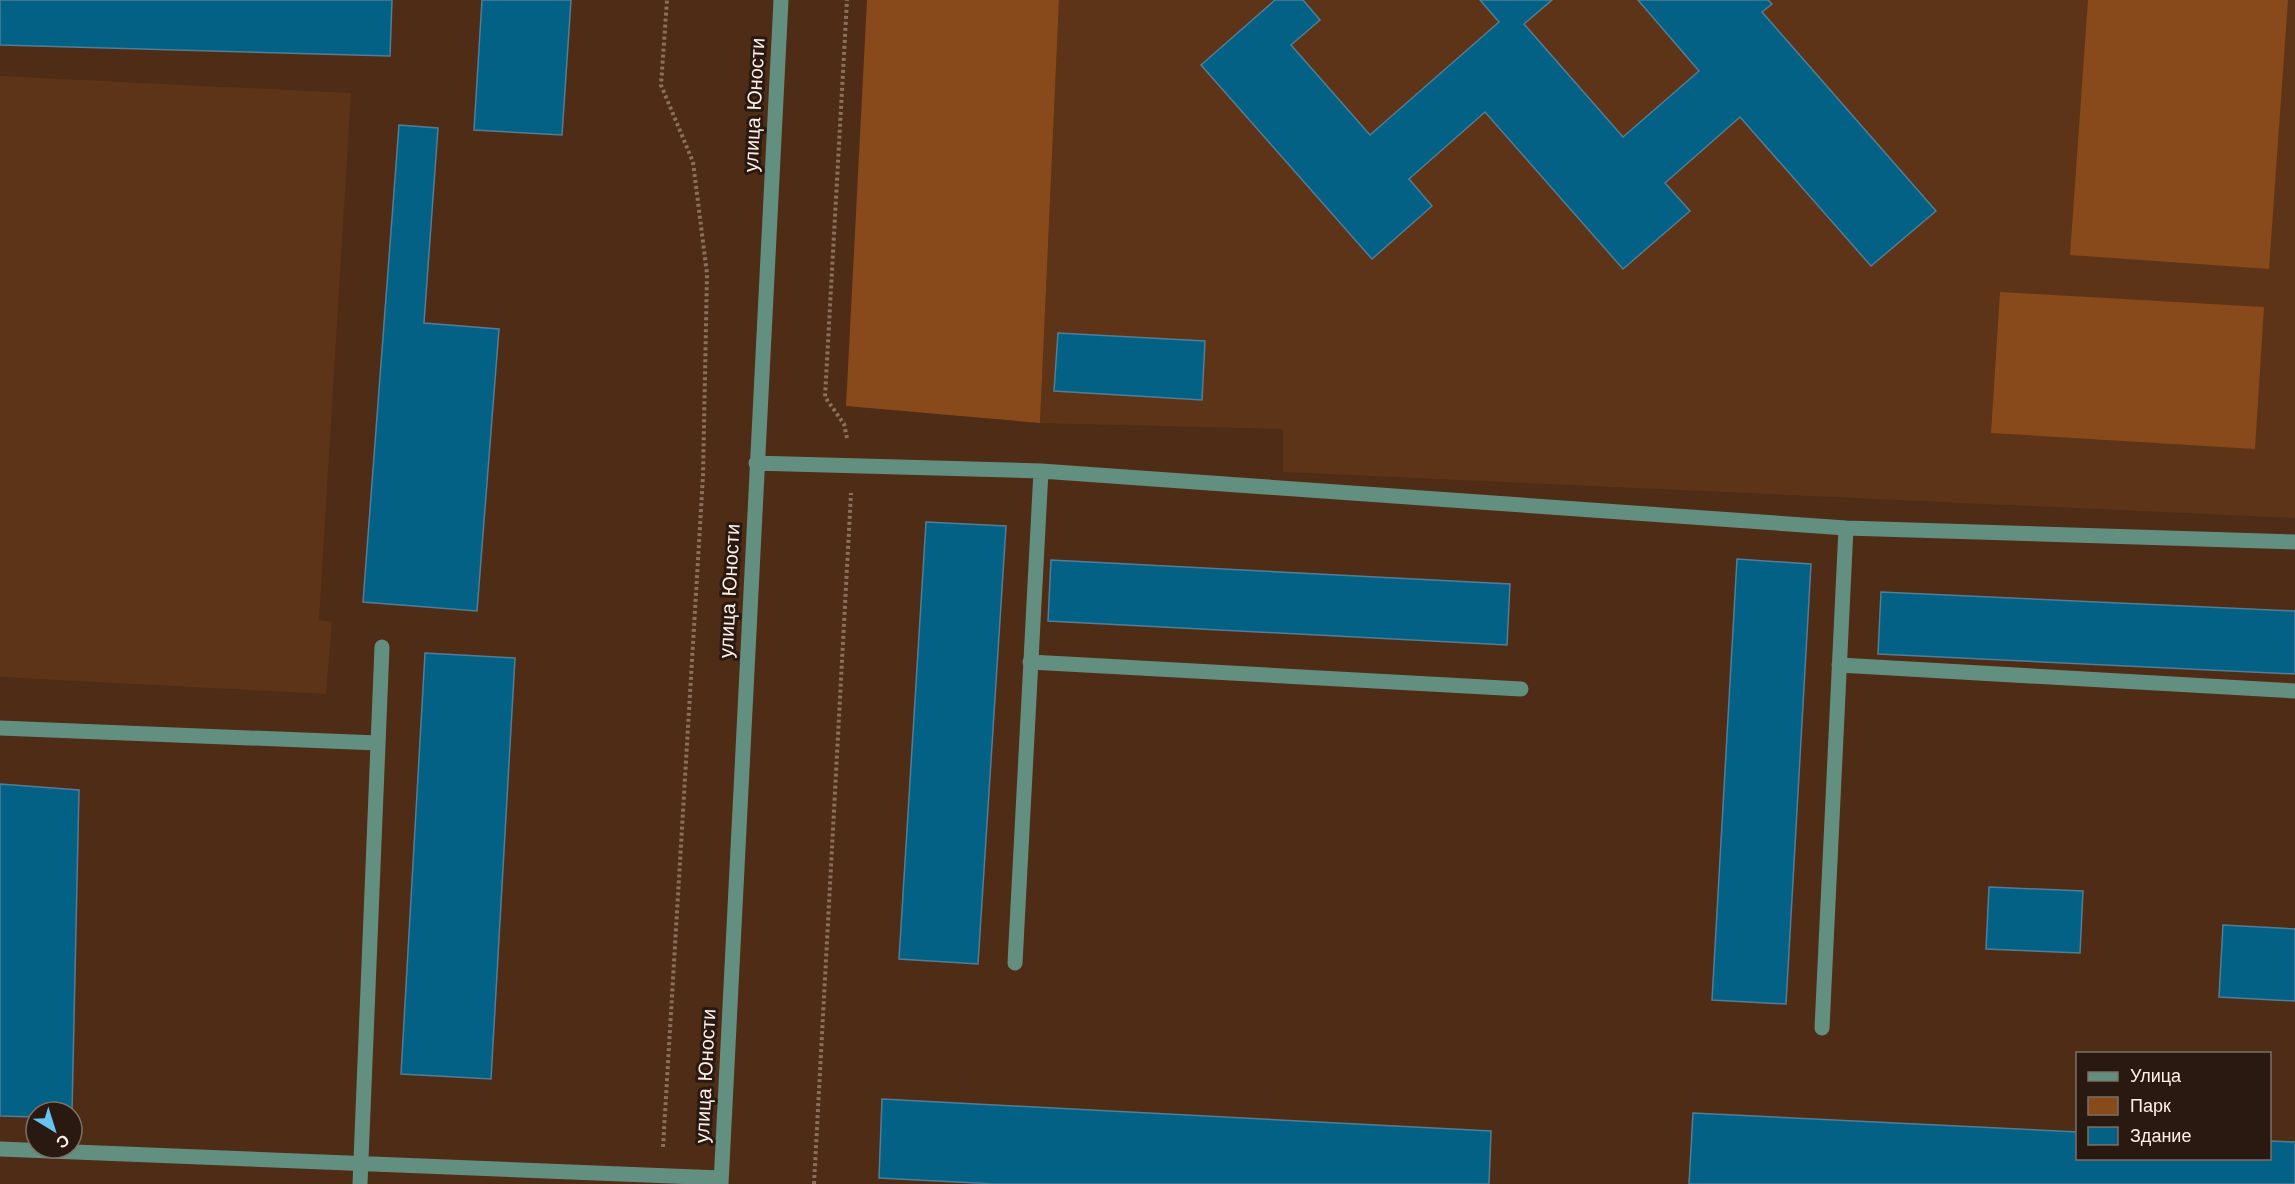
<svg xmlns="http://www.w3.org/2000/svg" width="2295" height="1184" font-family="'Work Sans',sans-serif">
	<rect width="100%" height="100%" fill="#4f2c15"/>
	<path fill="#5d3418" d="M1059,0h1236v518l-1012,-46v-43l-243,-6z
		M0,76l351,17 -32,527 13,2 -6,72 -326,-17z"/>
	<path fill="#88491b" d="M867,0h192l-19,423 -194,-17z
		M2088,0h200l-19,269 -199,-14z
		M2000,292l264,15 -9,142 -264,-16z"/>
	<path fill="#026185" stroke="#517e96" stroke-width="1.5" d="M0,0h392l-2,56 -390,-11z
		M482,0h89l-9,135 -88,-5z
		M1275,0h28l17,20 -29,25 79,90 129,-113 -19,-22h72l-28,24 99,113 76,-66 -61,-71h130l4,4 -10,8 174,199 -65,55 -131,-149 -75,66 25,28 -67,58 -138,-157 -76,67 23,27 -60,53 -171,-194z
		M399,125l39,3 -14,195 75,6 -22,282 -114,-9z
		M1058,333l147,8 -3,59 -148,-9z
		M926,522l80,4 -28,438 -79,-5z
		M1737,559l74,5 -25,440 -74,-4z
		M1051,560l459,24 -3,61 -459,-24z
		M1881,592l414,19v63l-417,-20z
		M425,653l90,5 -24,421 -90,-5z
		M0,784l79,6 -7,322h-36v5l-36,-1z
		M1989,887l94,4 -3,62 -94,-4z
		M2223,925l72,4v72l-76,-4z
		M882,1099l609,32 -2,53h-494l-116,-6z
		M1693,1113l385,19v26h192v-17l25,1v42h-606z"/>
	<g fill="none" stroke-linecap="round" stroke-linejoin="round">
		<path stroke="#8b705e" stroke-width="4" stroke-dasharray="3 3" stroke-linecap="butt" d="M847,438l-3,-14 -19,-27 22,-397
			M663,1147l40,-671 4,-202 -14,-112 -32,-77 6,-85
			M814,1184l37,-691"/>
		<path stroke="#638f81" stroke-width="15" d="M756,463l285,8 805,57 449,14
			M1030,662l491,27
			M1839,665l456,26
			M0,728l378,15
			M1015,963l26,-492
			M1822,1028l24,-500
			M0,1149l721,29
			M360,1184l22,-537
			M721,1184l60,-1184"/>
	</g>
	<g text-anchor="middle" stroke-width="6" stroke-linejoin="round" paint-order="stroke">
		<g font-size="20" fill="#fef0e8" stroke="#291910">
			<text transform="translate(754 105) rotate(-87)" y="7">улица Юности</text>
			<text transform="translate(729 591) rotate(-87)" y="7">улица Юности</text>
			<text transform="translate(705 1076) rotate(-87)" y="7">улица Юности</text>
		</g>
	</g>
	<rect x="2076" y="1052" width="195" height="108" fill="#291910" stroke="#7e6f66" stroke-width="1.5"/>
	<rect x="2088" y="1072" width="30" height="9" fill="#638f81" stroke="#7e6f66" stroke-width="1.5"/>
	<text x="2130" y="1082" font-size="18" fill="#fef0e8">Улица</text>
	<rect x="2088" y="1097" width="30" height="18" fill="#88491b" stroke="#7e6f66" stroke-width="1.5"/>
	<text x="2130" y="1112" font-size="18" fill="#fef0e8">Парк</text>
	<rect x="2088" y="1127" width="30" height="18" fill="#026185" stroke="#7e6f66" stroke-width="1.5"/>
	<text x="2130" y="1142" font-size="18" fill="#fef0e8">Здание</text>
	<g transform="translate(54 1130) rotate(142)"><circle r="28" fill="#291910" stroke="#7e6f66" stroke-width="1.5"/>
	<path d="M0-4.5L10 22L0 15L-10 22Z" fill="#69c3f1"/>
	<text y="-9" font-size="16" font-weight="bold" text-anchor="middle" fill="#fef0e8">С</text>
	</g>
</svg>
